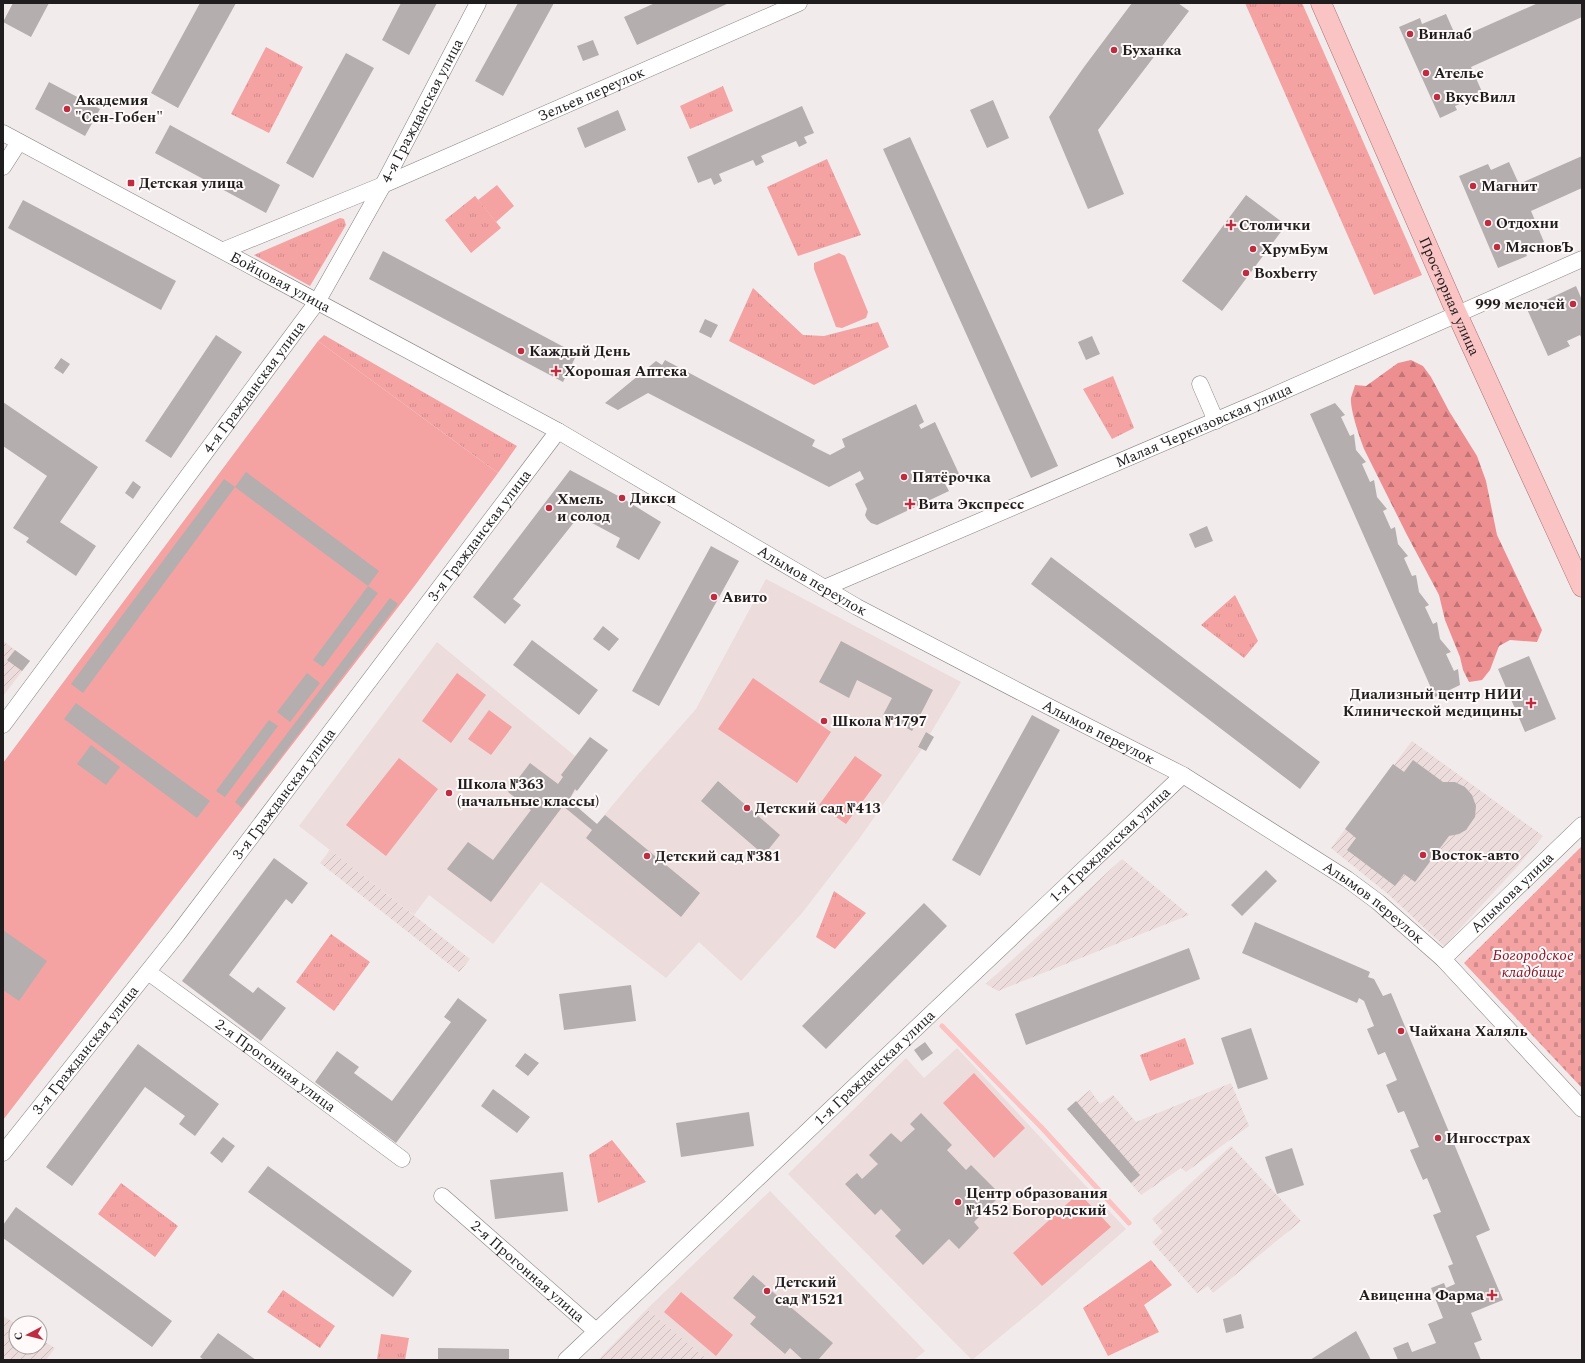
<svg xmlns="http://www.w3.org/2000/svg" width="1585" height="1363" font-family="Spectral,serif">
	<defs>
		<pattern id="industrial-furrows" width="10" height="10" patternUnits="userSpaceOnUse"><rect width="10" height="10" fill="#ecdcdc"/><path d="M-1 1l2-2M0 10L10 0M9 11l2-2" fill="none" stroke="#cabcbc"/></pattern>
		<pattern id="grass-tufts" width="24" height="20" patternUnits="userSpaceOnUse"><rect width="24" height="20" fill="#f5a2a3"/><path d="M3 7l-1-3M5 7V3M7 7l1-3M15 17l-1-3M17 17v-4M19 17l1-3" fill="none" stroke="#d28b8c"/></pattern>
		<pattern id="forest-firs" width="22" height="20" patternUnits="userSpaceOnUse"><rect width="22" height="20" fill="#ed8f91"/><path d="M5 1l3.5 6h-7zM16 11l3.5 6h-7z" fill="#bf7476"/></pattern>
		<pattern id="cemetery-stones" width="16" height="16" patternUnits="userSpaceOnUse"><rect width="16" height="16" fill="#f5a2a3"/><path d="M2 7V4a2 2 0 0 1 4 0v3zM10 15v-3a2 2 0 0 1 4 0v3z" fill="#d28b8c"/></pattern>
	</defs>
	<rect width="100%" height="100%" fill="#f2ebeb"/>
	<path fill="#ecdcdc" d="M766,579l195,103 -31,52 -4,-2 -8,14 4,3 -63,90 -57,74 -61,68 -42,-39 -33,36 -125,-96 -48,62 -64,-49 -15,20 -115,-89 138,-184 138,114 15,-19 18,13 -44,56 28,24 44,-53 60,-68z
		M957,1048l169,181 -86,75 -68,56 -184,-186 118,-116 18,20z
		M770,1191l155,160 -11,9h-206l-61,-51z"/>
	<path fill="url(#industrial-furrows)" d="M3,641l27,20 -27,35z
		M1412,741l131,95 -27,32 -72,78 -56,-52 -57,-46z
		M330,850l140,109 -11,13 -139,-109z
		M1122,859l67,56 -191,76 -12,-7z
		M1231,1083l18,43 -63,46 -5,-4 -40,27 -74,-86 23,-19 10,14 13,-9 23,27z
		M1231,1146l70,75 -88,72 -5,-7 -11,7 -45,-51 11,-10 -11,-13z
		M647,1309l61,51h-110z
		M3,1316l13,8v23h24v-8l15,9 -9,12h-43z"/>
	<path fill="url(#grass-tufts)" d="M1245,3h57l120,272 -48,20z
		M266,47l37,20 -34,66 -38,-19z
		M723,86l10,25 -43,18 -10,-23z
		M827,159l34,76 -63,21 -31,-69z
		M475,196l26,32 -30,25 -26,-33z
		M340,218l4,1 2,6 -36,61 -56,-31z
		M753,288l50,47 21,1 54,-14 11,25 -75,38 -85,-44z
		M324,335l193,111 -19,27 -180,-132z
		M1113,376l21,52 -22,11 -29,-50z
		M1235,595l23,46 -14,17 -43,-33z
		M834,891l32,22 -31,36 -19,-12z
		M331,934l39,28 -36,49 -38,-29z
		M1185,1038l9,26 -44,17 -10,-26z
		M612,1140l34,42 -48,21 -9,-48z
		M121,1183l57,43 -23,31 -57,-43z
		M1151,1260l21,25 -28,20 15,27 -51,24 -25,-48z
		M283,1290l52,36 -15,22 -53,-36z
		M381,1334l28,4 -4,22h-28z"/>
	<path fill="url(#forest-firs)" d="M1411,360l12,6 8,11 18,34 28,45 9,25 11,54 45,95 -5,12 -27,-2 -11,6 -9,24 -8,10 -13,2 -6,-12 -3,-13 -15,-37 -6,-25 -32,-60 -42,-84c-5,-12 -15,-41 -14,-53 1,-4 3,-9 4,-13l11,1 32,-23z"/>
	<path fill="url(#cemetery-stones)" d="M1582,846v242l-118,-125z"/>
	<path fill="#f5a2a3" d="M497,185l17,21 -18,16 -18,-22z
		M839,253l6,3 23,56 -2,6 -24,10 -6,-1 -22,-58v-6z
		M318,341l180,132 -82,111 -413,536v-357z
		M457,673l29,22 -35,48 -29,-22z
		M753,678l78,54 -34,51 -79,-54z
		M489,710l23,17 -21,28 -23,-16z
		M855,756l27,19 -36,49 -27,-19z
		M399,758l39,31 -52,67 -40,-31z
		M974,1073l51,55 -31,30 -51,-55z
		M1079,1193l32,34 -69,59 -29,-33z
		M681,1292l52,43 -17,21 -52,-44z"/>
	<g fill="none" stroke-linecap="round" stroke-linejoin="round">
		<path stroke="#fcc1c1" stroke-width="5" d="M942,1026l100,102 87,95"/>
	</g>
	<path fill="#b5aeae" d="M13,3h36l-18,34 -28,-15z
		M200,3h36l-58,105 -27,-15z
		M401,3h36l-28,52 -27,-15z
		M518,3h36l-51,93 -28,-15z
		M655,3h74l-92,42 -13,-28z
		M1132,3h46l11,8 -91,119 26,64 -36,15 -39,-92 35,-50z
		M1538,3h44v14l-111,50 12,27 -28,12 2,4 -17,8 -41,-91 21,-9 2,6 24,-10 11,25z
		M593,40l6,15 -16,6 -6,-15z
		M346,53l28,15 -61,110 -27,-15z
		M49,82l51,27 -15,27 -50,-27z
		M993,100l16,38 -22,10 -17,-38z
		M802,106l12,27 -10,4 3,6 -8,4 -3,-6 -35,15 3,6 -8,4 -3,-6 -34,14 3,7 -8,4 -3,-7 -13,5 -11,-26z
		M618,110l8,20 -41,18 -8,-20z
		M170,125l110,60 -14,28 -111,-60z
		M910,137l148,329 -27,12 -148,-329z
		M1582,156v32l-51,23 13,31 -19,9 2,5 -29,12 -39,-92 29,-12 3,6 18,-8 10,22z
		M1246,195l40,30 -64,86 -40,-30z
		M23,200l153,81 -15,29 -153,-82z
		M383,251l194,103 -14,28 -194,-103z
		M1576,286l6,14v39l-2,-4 -13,6 3,5 -22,10 -21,-47z
		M705,319l13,6 -7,13 -12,-6z
		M216,335l26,17 -71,106 -26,-17z
		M1092,336l8,18 -14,6 -8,-18z
		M61,358l9,6 -7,10 -9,-6z
		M665,360l150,80 -3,6 18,9 15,-8 -3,-8 74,-35 8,18 -5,3 2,4 14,-7 25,54 -16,6 5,9 -72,34 -6,-2 -4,-4 -2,-4 2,-6 -12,-25 9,-5 -4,-8 -31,16 -181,-94 -30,17 -13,-7 51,-42 6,4z
		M3,402l95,65 -38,55 36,24 -20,30 -50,-34 3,-4 -16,-10 34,-52 -44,-30z
		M1335,403l10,12 -4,2 9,19 4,-2 2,16 10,12 -4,2 8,18 4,-2 3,17 10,12 -4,2 8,18 4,-2 3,17 10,12 -4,2 8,18 4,-1 3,17 10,13 -4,2 8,17 4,-2 3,17 11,13 -5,2 8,17 4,-2 2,16 -25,12 -125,-283z
		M570,470l52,28 39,24 -22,38 -23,-13 4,-9 -41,-22 -66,83 8,6 -16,19 -32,-27z
		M246,472l133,99 -11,15 -133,-99z
		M224,479l11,8 -152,206 -12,-9z
		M133,481l8,6 -8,12 -8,-6z
		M1207,526l6,15 -18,7 -6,-14z
		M711,546l28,15 -80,145 -27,-15z
		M1051,557l269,205 -20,27 -269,-205z
		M368,586l10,7 -55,74 -10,-7z
		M390,598l8,6 -156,204 -7,-6z
		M603,626l16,13 -10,12 -16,-12z
		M532,640l66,50 -19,25 -66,-50z
		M841,641l92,49 -21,41 -29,-16 9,-17 -35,-18 -8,18 -30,-16z
		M15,650l15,11 -8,10 -15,-11z
		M1529,656l27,63 -31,13 -27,-63z
		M307,673l13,10 -30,39 -13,-10z
		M76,703l134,98 -13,17 -133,-99z
		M1032,715l28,15 -80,146 -28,-16z
		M269,720l9,6 -53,71 -9,-6z
		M926,732l8,5 -8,14 -8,-4z
		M590,737l18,13 -31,41 -2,-2 -6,11 28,24 8,-9 95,78 -19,24 -95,-79 6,-8 -29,-24 -72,96 -44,-33 21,-27 25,18 38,-50 -23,-18 22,-29 28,21 5,-7 -2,-2z
		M91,745l29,22 -14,18 -29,-21z
		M1413,760l30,22h12l10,5 7,8 4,11 -1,11 -9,13 -7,4 -10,2 -34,46 -11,-8 -9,12 -48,-36 9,-12 -11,-9 48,-65 11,8z
		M718,781l62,54 -16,20 -63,-54z
		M274,858l34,25 -16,21 -6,-5 -57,76 24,18 5,-6 28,21 -25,33 -79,-60z
		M1266,870l11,11 -35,35 -11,-11z
		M924,903l23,23 -121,123 -24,-23z
		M1255,922l115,50 -2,5 6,2 9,17 8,-3 99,237 -14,6 27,64 -32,13 11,27 -8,3 7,17h-83l-5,-12 15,-6 4,10 24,-9 -8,-19 15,-6 -12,-30 13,-5 2,5 9,-4 -7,-18 5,-2 -20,-49 8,-3 -14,-34 -4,2 -13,-30 9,-3 -15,-36 -6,2 -12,-28 11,-5 -12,-28 -7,3 -11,-26 7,-3 -10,-25 -5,-3 -2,5 -115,-50z
		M3,930l44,31 -28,40 -16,-11z
		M1189,948l11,31 -174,66 -11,-31z
		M631,985l5,36 -72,9 -5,-36z
		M458,998l29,22 -91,123 -81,-61 22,-31 22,16 -5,6 38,28 59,-79 -7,-5z
		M1251,1028l17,51 -30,10 -17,-51z
		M925,1042l8,11 -11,8 -8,-11z
		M138,1044l81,60 -24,32 -16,-12 6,-8 -40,-29 -73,99 -26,-19z
		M525,1053l14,10 -11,13 -13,-10z
		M493,1089l37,28 -13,16 -36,-27z
		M1076,1101l64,74 -9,8 -64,-74z
		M749,1112l5,34 -73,11 -5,-34z
		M921,1113l31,32 -5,5 19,20 5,-5 30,30 -27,27 5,6 -20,21 -10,-10 -26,26 -28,-29 6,-6 -20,-21 -6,6 -30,-31 12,-11 5,6 16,-15 -9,-9 22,-22 10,9 14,-13 -5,-5z
		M223,1137l12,9 -13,17 -12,-10z
		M1292,1148l12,37 -27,9 -12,-37z
		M268,1166l144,105 -19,26 -145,-105z
		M563,1172l5,39 -73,8 -5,-39z
		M16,1207l156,114 -20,26 -149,-109v-13z
		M753,1275l80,68 -15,17h-15l-13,-12 -5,6 -35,-30 6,-7 -23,-19z
		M1241,1314l3,14 -18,5 -3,-14z
		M1356,1331l15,29h-61z
		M218,1333l38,27h-52l-4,-3z
		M438,1348l71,1v11h-71z"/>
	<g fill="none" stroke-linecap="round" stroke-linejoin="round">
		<defs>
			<g id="minor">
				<path id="s1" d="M3,133l555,298 299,176 171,89 155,79 164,104 31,23 65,57 139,150"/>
				<path d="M3,167l16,-25"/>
				<path id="s2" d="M224,250l159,-65 416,-182"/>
				<path d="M1200,384l16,37"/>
				<path id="s3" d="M824,588l444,-190 314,-139"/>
				<path id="s4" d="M3,725l314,-423 66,-117 95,-182"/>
				<path id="s5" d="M1443,959l139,-134"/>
				<path id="s6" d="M148,972l103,75 151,112"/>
				<path id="s7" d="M3,1153l174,-218 381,-504"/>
				<path id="s8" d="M442,1196l154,135"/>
				<path id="s9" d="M566,1360l617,-585"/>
			</g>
			<g id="major">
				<path id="s10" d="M1321,3l136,311 125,273"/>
			</g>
		</defs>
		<use href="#minor" stroke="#847e7d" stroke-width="17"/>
		<use href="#major" stroke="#ab7071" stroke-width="21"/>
		<use href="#minor" stroke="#fff" stroke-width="16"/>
		<use href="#major" stroke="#fac4c5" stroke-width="20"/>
	</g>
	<g fill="#bd2c40" stroke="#fff9f9" stroke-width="1.5">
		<circle cx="1410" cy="34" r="4"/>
		<circle cx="1114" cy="50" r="4"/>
		<circle cx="1426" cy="73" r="4"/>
		<circle cx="1437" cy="97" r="4"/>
		<circle cx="67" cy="109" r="4"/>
		<rect x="127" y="179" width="8" height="8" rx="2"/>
		<circle cx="1473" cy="186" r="4"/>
		<circle cx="1488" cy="223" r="4"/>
		<path d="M1229 219h4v4h4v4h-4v4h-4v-4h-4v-4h4z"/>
		<circle cx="1497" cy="247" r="4"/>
		<circle cx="1253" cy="249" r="4"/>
		<circle cx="1246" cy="273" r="4"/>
		<circle cx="1573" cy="304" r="4"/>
		<circle cx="521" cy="351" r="4"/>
		<path d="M554 365h4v4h4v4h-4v4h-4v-4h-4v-4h4z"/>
		<circle cx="904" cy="477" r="4"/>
		<circle cx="622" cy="498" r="4"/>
		<path d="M908 498h4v4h4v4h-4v4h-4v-4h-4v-4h4z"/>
		<circle cx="549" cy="508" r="4"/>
		<circle cx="714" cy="597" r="4"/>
		<path d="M1529 697h4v4h4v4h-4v4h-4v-4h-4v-4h4z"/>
		<circle cx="824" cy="721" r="4"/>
		<circle cx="449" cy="793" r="4"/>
		<circle cx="747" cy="808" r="4"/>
		<circle cx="1423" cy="855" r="4"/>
		<circle cx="647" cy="856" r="4"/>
		<circle cx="1401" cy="1031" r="4"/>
		<circle cx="1438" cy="1138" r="4"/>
		<circle cx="958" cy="1202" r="4"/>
		<circle cx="767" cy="1291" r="4"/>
		<path d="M1490 1289h4v4h4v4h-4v4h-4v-4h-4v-4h4z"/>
	</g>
	<g text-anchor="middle" stroke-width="4" stroke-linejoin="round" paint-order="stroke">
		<g font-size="15" font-weight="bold" fill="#1f1d1d" stroke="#fff9f9" text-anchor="start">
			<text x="1418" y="39">Винлаб</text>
			<text x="1122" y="55">Буханка</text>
			<text x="1434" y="78">Ателье</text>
			<text x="1445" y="102">ВкусВилл</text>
			<text x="75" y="105">Академия<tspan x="75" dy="17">"Сен-Гобен"</tspan></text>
			<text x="139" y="188">Детская улица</text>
			<text x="1481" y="191">Магнит</text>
			<text x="1496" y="228">Отдохни</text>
			<text x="1239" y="230">Столички</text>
			<text x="1505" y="252">МясновЪ</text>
			<text x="1261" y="254">ХрумБум</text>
			<text x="1254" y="278">Boxberry</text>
			<text x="1565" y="309" text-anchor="end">999 мелочей</text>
			<text x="529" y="356">Каждый День</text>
			<text x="564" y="376">Хорошая Аптека</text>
			<text x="912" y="482">Пятёрочка</text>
			<text x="630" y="503">Дикси</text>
			<text x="557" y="504">Хмель<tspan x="557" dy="17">и солод</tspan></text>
			<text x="918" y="509">Вита Экспресс</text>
			<text x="722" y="602">Авито</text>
			<text x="1522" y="699" text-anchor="end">Диализный центр НИИ<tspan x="1522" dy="17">Клинической медицины</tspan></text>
			<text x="832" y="726">Школа №1797</text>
			<text x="457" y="789">Школа №363<tspan x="457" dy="17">(начальные классы)</tspan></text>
			<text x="755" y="813">Детский сад №413</text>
			<text x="1431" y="860">Восток-авто</text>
			<text x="655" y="861">Детский сад №381</text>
			<text x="1409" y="1036">Чайхана Халяль</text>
			<text x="1446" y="1143">Ингосстрах</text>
			<text x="966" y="1198">Центр образования<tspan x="966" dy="17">№1452 Богородский</tspan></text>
			<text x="775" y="1287">Детский<tspan x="775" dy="17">сад №1521</tspan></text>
			<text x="1484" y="1300" text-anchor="end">Авиценна Фарма</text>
		</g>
		<g font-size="15" fill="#1f1d1d" stroke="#fff9f9">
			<text dy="5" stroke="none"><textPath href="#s2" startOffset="399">Зельев переулок</textPath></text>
			<text dy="5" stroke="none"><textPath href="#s4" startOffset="745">4-я Гражданская улица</textPath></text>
			<text dy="5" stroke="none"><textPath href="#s1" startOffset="315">Бойцовая улица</textPath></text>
			<text dy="5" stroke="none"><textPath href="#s10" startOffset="320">Просторная улица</textPath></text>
			<text dy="5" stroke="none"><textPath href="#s4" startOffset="421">4-я Гражданская улица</textPath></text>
			<text dy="5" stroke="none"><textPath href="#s3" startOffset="413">Малая Черкизовская улица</textPath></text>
			<text dy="5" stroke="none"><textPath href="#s7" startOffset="780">3-я Гражданская улица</textPath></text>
			<text dy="5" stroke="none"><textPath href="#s1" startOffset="925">Алымов переулок</textPath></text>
			<text dy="5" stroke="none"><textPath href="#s1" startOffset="1249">Алымов переулок</textPath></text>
			<text dy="5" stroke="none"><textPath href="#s7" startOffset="456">3-я Гражданская улица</textPath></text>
			<text dy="5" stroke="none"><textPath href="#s9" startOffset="749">1-я Гражданская улица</textPath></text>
			<text dy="5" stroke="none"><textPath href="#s5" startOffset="96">Алымова улица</textPath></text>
			<text dy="5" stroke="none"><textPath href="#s1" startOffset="1573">Алымов переулок</textPath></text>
			<text dy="5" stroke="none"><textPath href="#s7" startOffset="132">3-я Гражданская улица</textPath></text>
			<text dy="5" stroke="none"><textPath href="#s6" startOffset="158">2-я Прогонная улица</textPath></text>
			<text dy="5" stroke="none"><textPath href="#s9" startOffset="425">1-я Гражданская улица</textPath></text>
			<text dy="5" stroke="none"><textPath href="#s8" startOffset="114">2-я Прогонная улица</textPath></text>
		</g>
		<g font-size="15" font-style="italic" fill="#841628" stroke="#fff9f9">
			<text x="1533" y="960">Богородское<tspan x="1533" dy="17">кладбище</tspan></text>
		</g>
	</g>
	<rect width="1585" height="1363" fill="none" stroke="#1f1d1d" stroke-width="8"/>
	<g transform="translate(28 1335) rotate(263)"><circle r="19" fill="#fff9f9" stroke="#a5a1a1"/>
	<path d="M0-3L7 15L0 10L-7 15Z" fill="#bd2c40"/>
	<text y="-6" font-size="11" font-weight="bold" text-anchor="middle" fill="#1f1d1d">С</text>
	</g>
</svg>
